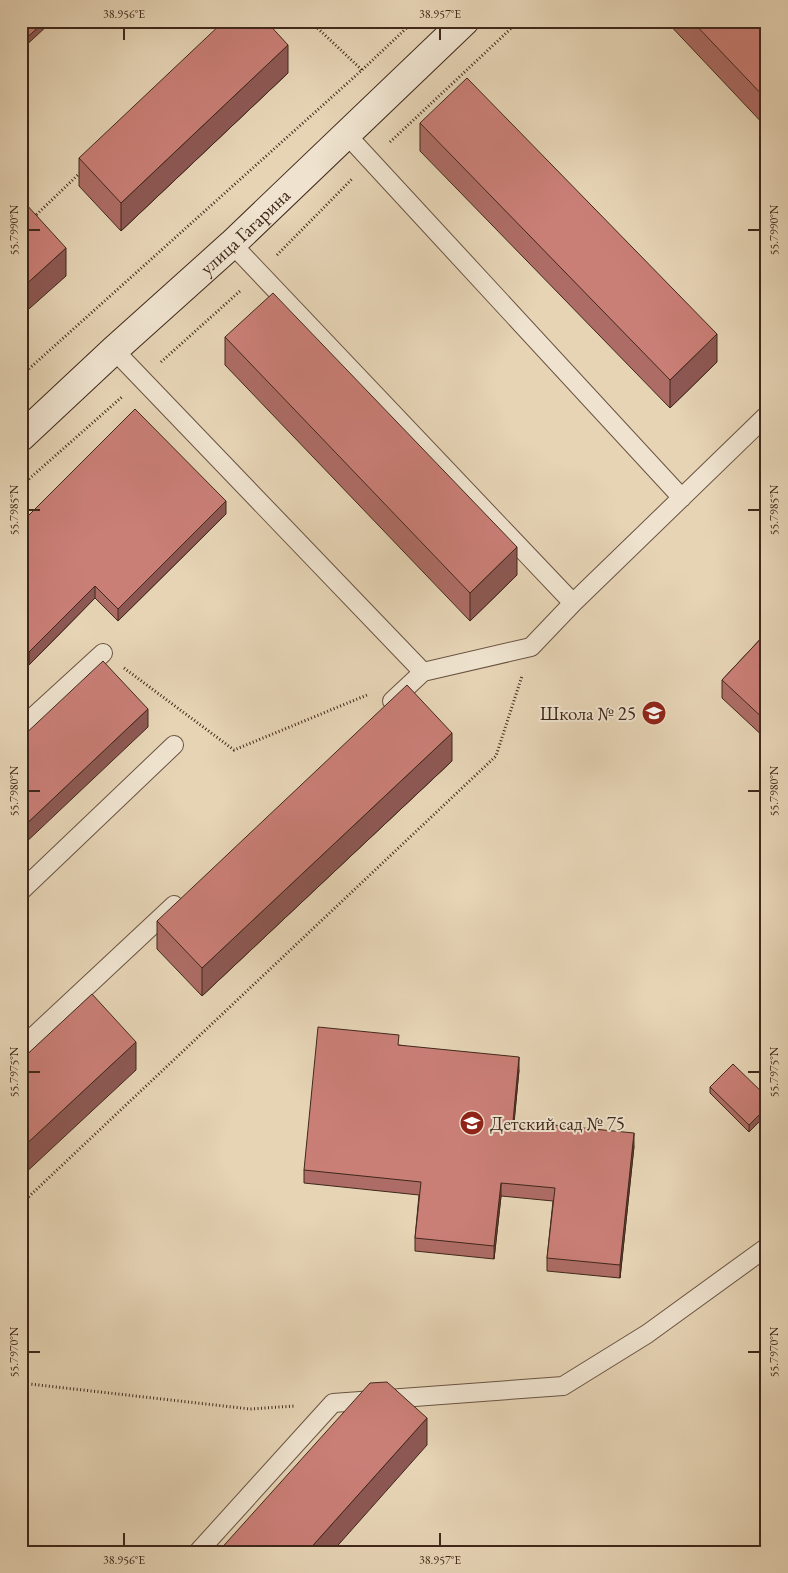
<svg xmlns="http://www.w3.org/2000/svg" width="788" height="1573" font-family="'EB Garamond',serif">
	<rect width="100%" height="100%" fill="#e6d4b5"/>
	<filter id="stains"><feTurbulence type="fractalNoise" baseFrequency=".004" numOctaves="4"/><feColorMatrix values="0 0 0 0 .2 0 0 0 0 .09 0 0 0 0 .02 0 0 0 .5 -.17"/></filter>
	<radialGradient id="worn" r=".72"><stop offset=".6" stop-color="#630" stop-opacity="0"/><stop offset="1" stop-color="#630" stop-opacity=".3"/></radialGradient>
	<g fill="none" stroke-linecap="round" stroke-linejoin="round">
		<defs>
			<path id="lane" d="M347,135l335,363
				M232,244l341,359
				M114,350l309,322
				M392,701l31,-29 108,-25 42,-44 194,-188
				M21,728l82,-75
				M21,891l153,-146
				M21,1048l153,-143
				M198,1552l135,-149 230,-17 84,-52 120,-87"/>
			<g id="secondary">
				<path id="s1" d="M21,437l93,-87 118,-106 233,-223"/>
			</g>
		</defs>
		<use href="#lane" stroke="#6a5342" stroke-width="20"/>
		<use href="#secondary" stroke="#40281b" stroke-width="30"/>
		<path stroke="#40281b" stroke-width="3" stroke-dasharray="1 2.5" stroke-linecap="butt" d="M310,21l52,49
			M390,142l129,-121
			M34,217l48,-46
			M277,255l76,-77
			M161,362l79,-71
			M21,376l341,-306 52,-49
			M21,486l102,-90
			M124,668l110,82 133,-55
			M21,1204l475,-448 26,-80
			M21,1383l229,26 45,-3"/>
		<use href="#lane" stroke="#efe3cf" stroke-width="18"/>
		<use href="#secondary" stroke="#efe3cf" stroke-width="28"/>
	</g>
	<path fill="#ad6c65" stroke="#40281b" d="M666,21h101v107z
		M288,73l-167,158 -42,-45v-28z
		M420,123l297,239 -47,46 -250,-257z
		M225,337l292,238 -47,46 -245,-256z
		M226,514l-108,107 -23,-23 -66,67 -8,-7v-135z
		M767,632v108l-45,-42v-18z
		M452,761l-250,235 -45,-47v-28z
		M399,1045l120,25 -5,51 120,25 -14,132 -73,-7v-13l6,-57 -52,-5 -7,63 -79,-8v-13l4,-43 -115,-12v-13z
		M710,1087l57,10 -18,35 -39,-39z"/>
	<path fill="#8d5853" stroke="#40281b" d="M45,21h3v4l-27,25v-7z
		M288,45v28l-167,158v-28z
		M66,248v28l-45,40v-27z
		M717,334v28l-47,46v-28z
		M226,501v13l-108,107v-12z
		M517,547v28l-47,46v-28z
		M95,586v12l-66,67v-13z
		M148,709v18l-127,120v-18z
		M452,733v28l-250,235v-28z
		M136,1042v28l-115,107v-28z
		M519,1057v13l-6,64v-13z
		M767,1107v7l-18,18v-7z
		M634,1133v13l-14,132v-13z
		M501,1183v13l-7,63v-13z
		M427,1418v27l-95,107h-25z"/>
	<path fill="#c97e76" stroke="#40281b" d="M21,21h24l-24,22z
		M224,21h42l22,24 -167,158 -42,-45z
		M692,21h75v79z
		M467,78l250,256 -47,46 -250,-257z
		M25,203l41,45 -45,41v-83z
		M273,293l244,254 -47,46 -245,-256z
		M135,409l91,92 -108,108 -23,-23 -66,66 -8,-7v-122z
		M767,632v90l-45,-42z
		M103,661l45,48 -127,120v-91z
		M407,685l45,48 -250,235 -45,-47z
		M92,994l44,48 -115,107v-89z
		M318,1027l81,8 -1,10 121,12 -6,64 121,12 -14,132 -73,-7 8,-70 -54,-5 -7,63 -79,-8 6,-56 -117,-12z
		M733,1064l34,33v10l-18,18 -39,-38z
		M387,1382l40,36 -120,134h-89l152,-169z"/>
	<path fill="none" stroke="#40281b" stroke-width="2" d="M124,28v12M440,28v12M28,230h12M748,230h12M28,510h12M748,510h12M28,791h12M748,791h12M28,1072h12M748,1072h12M28,1352h12M748,1352h12M124,1533v13M440,1533v13"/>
	<defs>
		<symbol id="school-disc" viewBox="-11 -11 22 22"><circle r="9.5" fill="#8f2418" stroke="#efe3cf"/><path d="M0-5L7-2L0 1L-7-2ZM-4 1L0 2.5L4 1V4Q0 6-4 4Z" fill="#fff"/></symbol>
	</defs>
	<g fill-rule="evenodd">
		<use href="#school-disc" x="640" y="699" width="28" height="28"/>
		<use href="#school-disc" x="458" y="1109" width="28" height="28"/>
	</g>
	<g text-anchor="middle" stroke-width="4" stroke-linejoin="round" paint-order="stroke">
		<g font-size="19" fill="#40281b" stroke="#efe3cf">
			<text dy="7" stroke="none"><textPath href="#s1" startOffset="304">улица Гагарина</textPath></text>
		</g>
		<g font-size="19" fill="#40281b" stroke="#efe3cf" text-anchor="end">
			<text x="636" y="720">Школа № 25</text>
			<text x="490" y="1130" text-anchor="start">Детский сад № 75</text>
		</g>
	</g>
	<rect width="788" height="1573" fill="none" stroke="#e6d4b5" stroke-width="55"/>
	<rect x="28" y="28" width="732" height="1518" fill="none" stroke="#40281b" stroke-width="2"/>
	<g font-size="12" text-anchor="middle" fill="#40281b">
		<text x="124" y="18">38.956°E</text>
		<text x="440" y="18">38.957°E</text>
		<text transform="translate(14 230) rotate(-90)" y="4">55.7990°N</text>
		<text transform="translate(774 230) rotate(-90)" y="4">55.7990°N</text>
		<text transform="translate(14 510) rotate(-90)" y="4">55.7985°N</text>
		<text transform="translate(774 510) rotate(-90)" y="4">55.7985°N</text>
		<text transform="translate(14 791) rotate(-90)" y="4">55.7980°N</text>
		<text transform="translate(774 791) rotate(-90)" y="4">55.7980°N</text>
		<text transform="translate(14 1072) rotate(-90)" y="4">55.7975°N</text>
		<text transform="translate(774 1072) rotate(-90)" y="4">55.7975°N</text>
		<text transform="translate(14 1352) rotate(-90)" y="4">55.7970°N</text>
		<text transform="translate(774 1352) rotate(-90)" y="4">55.7970°N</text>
		<text x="124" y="1564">38.956°E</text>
		<text x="440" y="1564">38.957°E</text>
	</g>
	<rect width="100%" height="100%" filter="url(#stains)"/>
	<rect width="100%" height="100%" fill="url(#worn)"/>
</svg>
